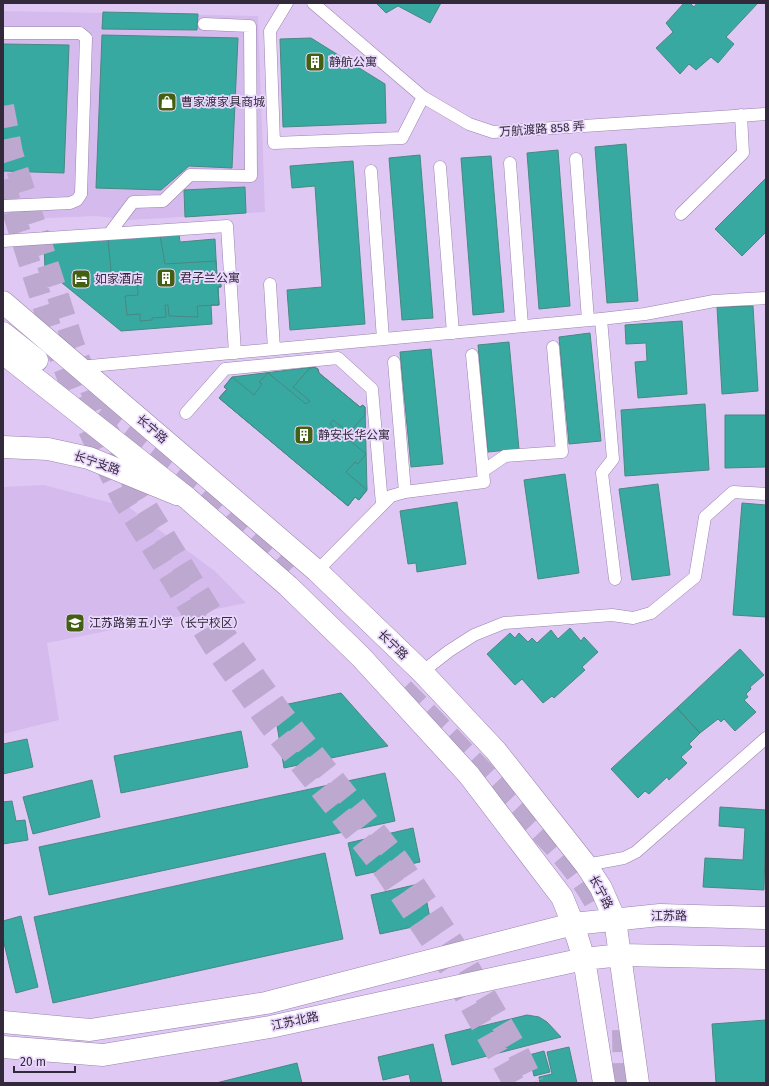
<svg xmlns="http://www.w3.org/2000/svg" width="769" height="1086" font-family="'Fira Sans','Noto Sans SC',sans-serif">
	<rect width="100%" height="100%" fill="#e0c8f5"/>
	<path fill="#d5baed" d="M3,11l255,5 7,196 -136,8 -34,-4 -92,4z
		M44,485l86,23 86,64 30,31 -199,40 12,77 -56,14v-247z"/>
	<path fill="#38a9a1" stroke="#498883" d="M376,3h65l-11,20 -32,-17 -12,7z
		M684,3h6l4,4 3,-4h61l-32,34 8,7 -16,19 -7,-6 -15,13 -7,-6 -9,10 -24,-26 17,-16 -7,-9z
		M103,12l95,2 -1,16 -95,-1z
		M102,35l136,3 -6,130 -43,-2 -28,24 -65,-2z
		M311,38l74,46 1,39 -103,4 -3,-88z
		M3,44l66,1 -5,128 -61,-2z
		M626,144l12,157 -31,2 -12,-156z
		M558,150l12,156 -31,3 -12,-156z
		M420,155l13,163 -31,2 -13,-162z
		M491,156l13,156 -31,3 -12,-157z
		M353,161l12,163 -75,6 -3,-40 35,-3 -7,-101 -23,2 -2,-22z
		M766,178v54l-24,24 -27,-27z
		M245,187l1,26 -61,4 -1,-27z
		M179,234l1,8 35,-3 2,38h3l1,10h-3l1,18h-8l1,19 -91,7 -76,-62 -1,-25z
		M160,235l5,29 51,-3 1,16h3l1,10h-3l1,18 -22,1 1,11 -29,-1 -1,-11h-3l1,12 -14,1v2l-12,1v-7l-13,1 -2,-19 13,-1 -1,-16 -25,2 -4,-42z
		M753,306l5,85 -36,3 -5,-87z
		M682,321l5,73 -49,4 -3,-36 12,-1 -1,-18 -20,1 -1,-19z
		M590,333l11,108 -32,3 -10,-107z
		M509,342l10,107 -31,3 -10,-107z
		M431,349l12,115 -32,3 -11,-115z
		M314,367l4,2 1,4 41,34 3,-2 2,2v8l-16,18 -16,-13 -3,4 36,30 -8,10 -3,-2 -9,10 21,18 -8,10 -4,-3 -7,9 -129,-108 8,-9 -3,-2 8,-10 22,18 8,-11 -3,-2 9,-9 38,31 4,-3 -17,-14 16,-18z
		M314,367l4,2 1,4 41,34 3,-2 2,2 2,83 -8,10 -4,-3 -7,9 -129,-108 8,-9 -3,-2 8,-10z
		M705,404l4,66 -84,6 -4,-66z
		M725,415h41v52l-41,1z
		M565,474l14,99 -41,6 -14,-99z
		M658,484l12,91 -38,5 -13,-91z
		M457,502l9,62 -49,8 -1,-9 -8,1 -8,-53z
		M742,503l24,2v112l-33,-2z
		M570,628l11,13 3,-4 14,15 -16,15 3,3 -31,28 -2,-2 -9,7 -21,-24 -7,6 -28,-31 23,-21 5,5 4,-5 9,9 4,-4 5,5 14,-13 7,9z
		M740,649l24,26 -14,12 1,2 -5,5 2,3 -4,3 12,12 -21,19 -11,-12 -3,3 -3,-3 -18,14 -23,-25z
		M341,693l47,53 -104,22 -10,-61z
		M677,708l23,25 -11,11 3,3 -11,10 6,6 -18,17 -2,-3 -18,17 -4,-3 -7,7 -27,-29z
		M241,731l7,36 -127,26 -7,-37z
		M27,739l6,28 -30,7v-30z
		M385,773l10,48 -346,74 -10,-48z
		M92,780l8,37 -67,17 -10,-37z
		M12,801l4,20 9,-1 3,20 -25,4v-42z
		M720,807l46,3 -2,80 -61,-3 2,-29 38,2 2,-32 -26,-2z
		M413,828l7,34 -64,14 -8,-33z
		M325,853l18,86 -290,64 -19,-86z
		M423,883l8,40 -51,11 -9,-39z
		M21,916l17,71 -22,6 -13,-54v-18z
		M527,1015l12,2 8,5 14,15 -109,28 -7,-30z
		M766,1020v63h-50l-4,-59z
		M433,1044l9,39h-31l-2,-9 -26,6 -5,-23z
		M569,1047l8,36h-37l-1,-6 13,-3 -5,-22z
		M544,1051l6,21 -16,4 -5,-21z
		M297,1063l5,20h-86z"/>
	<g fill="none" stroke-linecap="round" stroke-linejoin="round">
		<path stroke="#bda8d0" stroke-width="22" stroke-dasharray="22 11" stroke-linecap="butt" d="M3,106l9,47 62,193 29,75 33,69 91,148 55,76 117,147 66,100 53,91 15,31
			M3,180l55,172 30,76 34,70 92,149 55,77 116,147 66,99 63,113
			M101,410l100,79 86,84
			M403,689c36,36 71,73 106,110 36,38 78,76 97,127
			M623,1030l1,53"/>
		<defs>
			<path id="lane" d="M287,3l-17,28 4,112 128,-5 21,-41
				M313,3l110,94 46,27 24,8 273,-18
				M3,33h77l6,5 -5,156 -4,6 -7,3 -67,3
				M576,159l12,161
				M510,163l12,163
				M440,167l13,166
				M371,171l12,168
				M681,214l62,-61 -2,-38
				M109,234l24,-32 30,-1 27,-26 61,1 -1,-150 -46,-2
				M3,241l224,-15 8,127
				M270,284l4,65
				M601,319l12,140 -11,14 13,106
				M472,355l11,116
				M394,362l11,130
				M79,367l522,-48 44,-5 69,-13 52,-3
				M186,413l39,-44 113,-11 34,31 10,115
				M317,571l74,-75 14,-4 79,-10 -1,-11 22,-15 57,-4 -9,-105
				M422,672l27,-21 25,-16 30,-12 108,-8 21,3 18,-5 44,-36 10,-60 28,-25 33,2
				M586,865l38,-7 12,-6 130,-114"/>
			<path id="street" d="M3,447l45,2 41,9 88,36"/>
			<path id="primary" d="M3,302l314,269 105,101 74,79 90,114 15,23 14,32 23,163
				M3,353l184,145 101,88 73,71 108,118 93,122 11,27 11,35 20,124
				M3,1022l87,8 176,-27 307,-79 87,-9 106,3
				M3,1047l100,8 167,-28 314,-68 37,-4 145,3"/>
			<path id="highway" d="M3,333l34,27"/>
		</defs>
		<use href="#lane" stroke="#9983ad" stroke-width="13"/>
		<use href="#street" stroke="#9983ad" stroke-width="23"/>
		<use href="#primary" stroke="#9983ad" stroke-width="23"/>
		<use href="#highway" stroke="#9983ad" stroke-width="23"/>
		<use href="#lane" stroke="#fff" stroke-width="12"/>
		<use href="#street" stroke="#fff" stroke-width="22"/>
		<use href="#primary" stroke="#fff" stroke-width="22"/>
		<use href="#highway" stroke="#fff" stroke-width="22"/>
	</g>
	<defs>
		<symbol id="building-square" viewBox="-11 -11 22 22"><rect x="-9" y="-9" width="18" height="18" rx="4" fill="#436012" stroke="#ead7fc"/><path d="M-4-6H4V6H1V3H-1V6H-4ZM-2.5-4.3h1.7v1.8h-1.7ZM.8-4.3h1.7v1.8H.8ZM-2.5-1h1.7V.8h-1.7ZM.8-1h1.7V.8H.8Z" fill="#fff"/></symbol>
		<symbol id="shop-square" viewBox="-11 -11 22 22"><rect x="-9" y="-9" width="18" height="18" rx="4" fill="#436012" stroke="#ead7fc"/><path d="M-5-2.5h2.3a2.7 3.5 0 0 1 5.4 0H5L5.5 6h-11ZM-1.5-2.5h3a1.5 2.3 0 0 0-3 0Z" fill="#fff"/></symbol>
		<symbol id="hotel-square" viewBox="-11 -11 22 22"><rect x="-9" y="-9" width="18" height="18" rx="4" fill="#436012" stroke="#ead7fc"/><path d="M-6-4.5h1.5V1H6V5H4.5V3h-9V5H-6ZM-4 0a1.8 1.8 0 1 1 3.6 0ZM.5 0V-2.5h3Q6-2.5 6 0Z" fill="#fff"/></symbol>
		<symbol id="school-square" viewBox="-11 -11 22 22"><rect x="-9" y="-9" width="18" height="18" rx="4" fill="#436012" stroke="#ead7fc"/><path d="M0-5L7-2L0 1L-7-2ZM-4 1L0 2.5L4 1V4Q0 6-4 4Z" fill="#fff"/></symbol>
	</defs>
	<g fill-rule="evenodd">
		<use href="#building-square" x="304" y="51" width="22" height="22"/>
		<use href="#shop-square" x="156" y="91" width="22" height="22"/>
		<use href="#building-square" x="155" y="267" width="22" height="22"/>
		<use href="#hotel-square" x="70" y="268" width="22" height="22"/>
		<use href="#building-square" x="293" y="424" width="22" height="22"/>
		<use href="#school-square" x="64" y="612" width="22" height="22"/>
	</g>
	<g text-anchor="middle" stroke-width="3.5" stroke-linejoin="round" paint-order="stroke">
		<g font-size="12" fill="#32293a" stroke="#ead7fc" text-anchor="start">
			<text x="329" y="66">静航公寓</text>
			<text x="181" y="106">曹家渡家具商城</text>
			<text x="180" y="282">君子兰公寓</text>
			<text x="95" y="283">如家酒店</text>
			<text x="318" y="439">静安长华公寓</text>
			<text x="89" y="627">江苏路第五小学（长宁校区）</text>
		</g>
		<g font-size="12" fill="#32293a" stroke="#ead7fc">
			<text transform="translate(542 129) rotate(-4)" y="4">万航渡路 858 弄</text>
			<text transform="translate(152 429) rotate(41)" y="4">长宁路</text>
			<text transform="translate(97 463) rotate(19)" y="4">长宁支路</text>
			<text transform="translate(393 645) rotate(44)" y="4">长宁路</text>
			<text transform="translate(601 892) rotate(62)" y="4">长宁路</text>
			<text transform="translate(669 916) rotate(-1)" y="4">江苏路</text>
			<text transform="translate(295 1021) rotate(-12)" y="4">江苏北路</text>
		</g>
	</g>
	<rect width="769" height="1086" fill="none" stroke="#32293a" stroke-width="8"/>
	<path d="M14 1066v6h61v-6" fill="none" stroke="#32293a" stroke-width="2"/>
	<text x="20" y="1066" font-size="12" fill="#32293a" stroke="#ead7fc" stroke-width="3" paint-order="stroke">20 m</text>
</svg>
